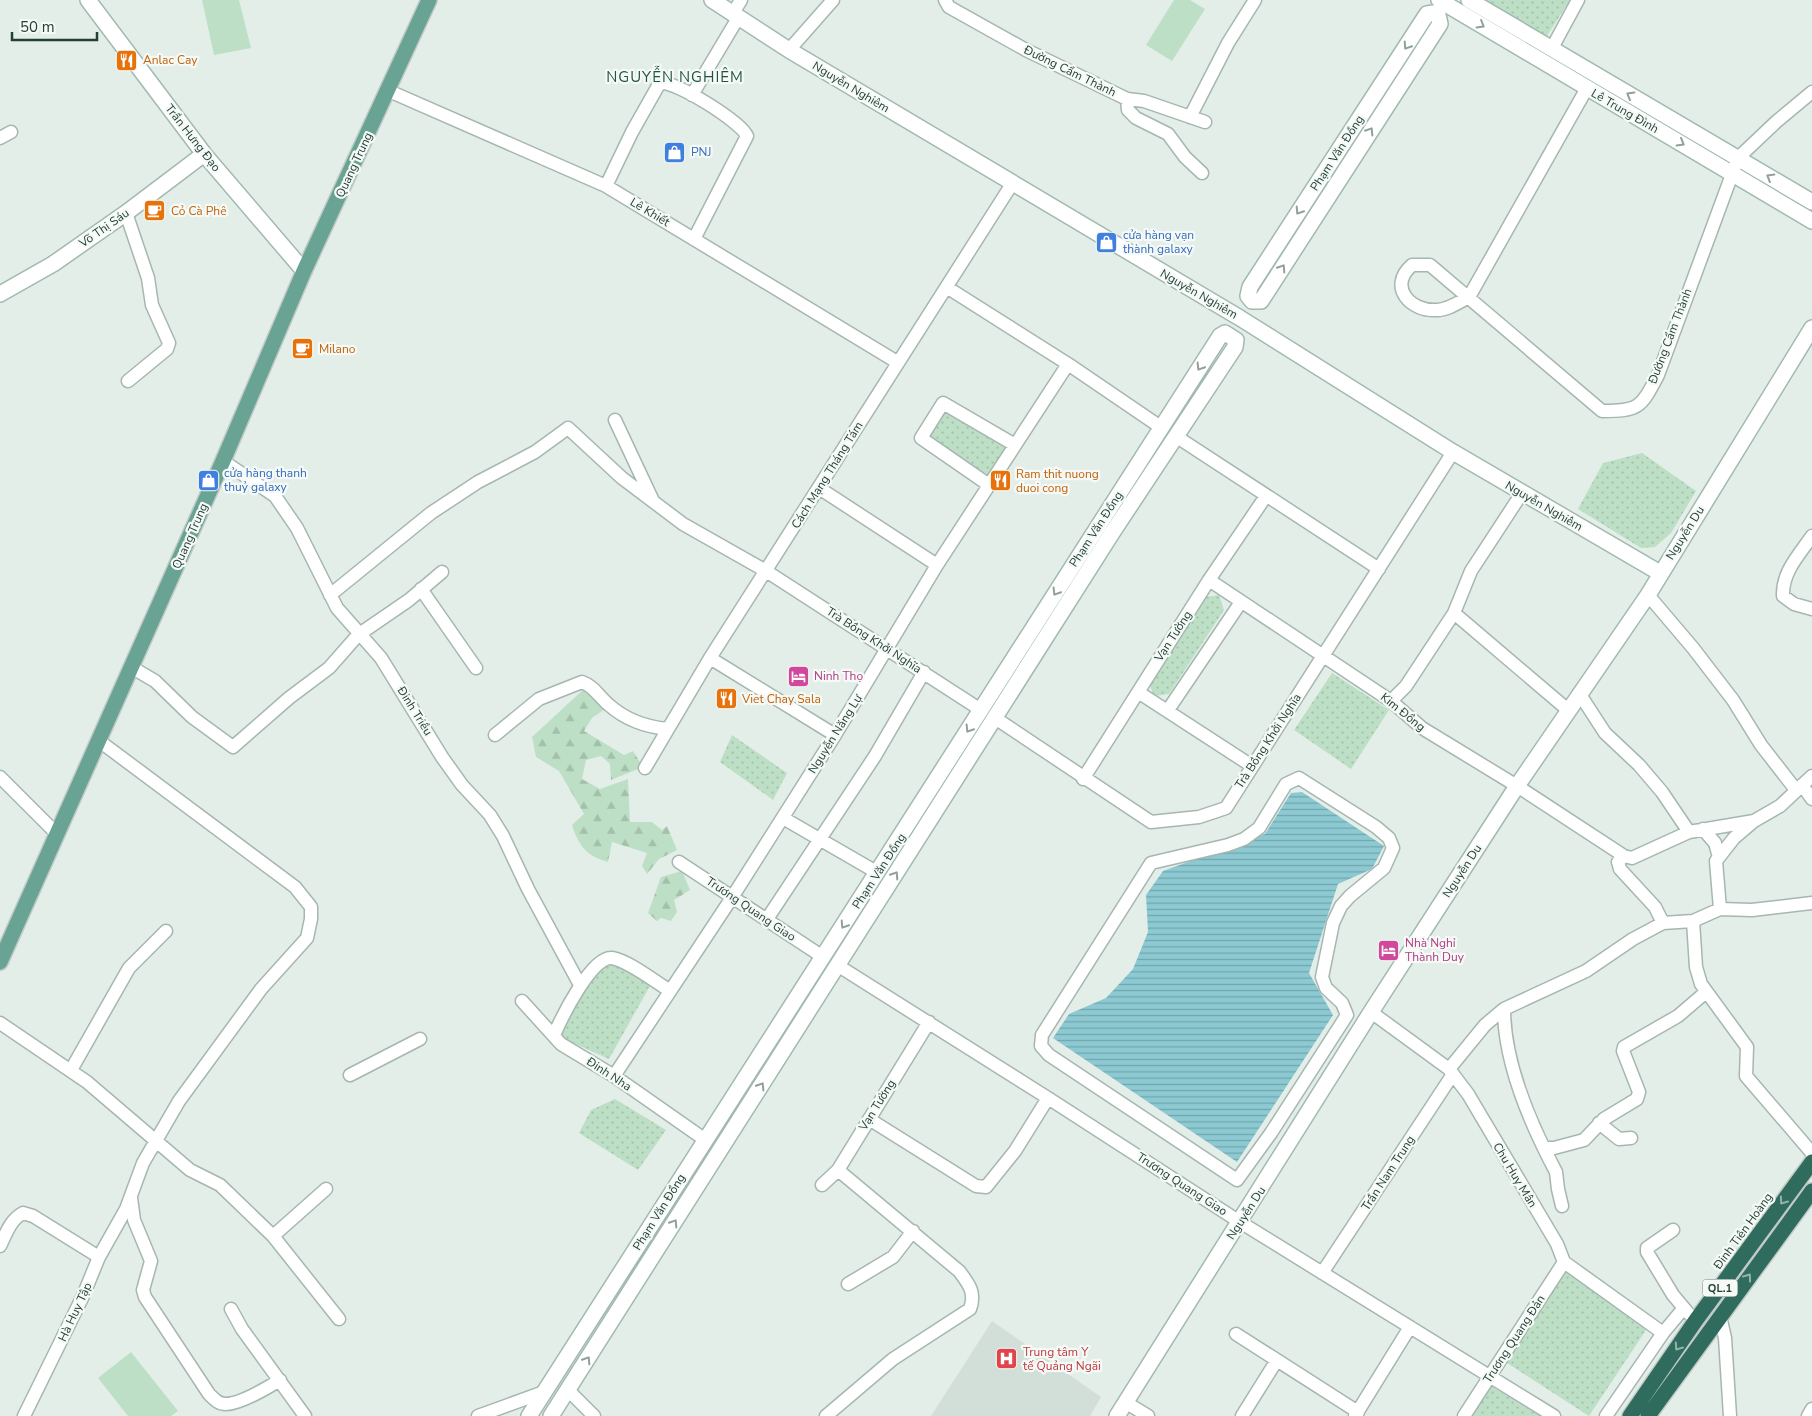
<svg xmlns="http://www.w3.org/2000/svg" width="1812" height="1416" font-family="'Nunito Sans',sans-serif">
	<defs>
		<pattern id="forest-firs" width="22" height="20" patternUnits="userSpaceOnUse" patternTransform="scale(1.25)"><rect width="22" height="20" fill="#bddfc5"/><path d="M5 1l3.5 6h-7zM16 11l3.5 6h-7z" fill="#a2c0aa"/></pattern>
		<pattern id="park-dots" width="8" height="8" patternUnits="userSpaceOnUse" patternTransform="scale(1.25)"><rect width="8" height="8" fill="#bddfc5"/><path d="M2 2h.1M6 6h.1" fill="none" stroke="#a2c0aa" stroke-width="1.8" stroke-linecap="round"/></pattern>
		<pattern id="water-rules" width="6" height="5" patternUnits="userSpaceOnUse" patternTransform="scale(1.25)"><rect width="6" height="5" fill="#8cc9d2"/><path d="M0 2.5h6" fill="none" stroke="#72a5ab"/></pattern>
	</defs>
	<rect width="100%" height="100%" fill="#e4eee9"/>
	<path fill="#d2ded8" d="M992,1321l109,76 -11,19h-159z"/>
	<path fill="#bddfc5" d="M202,0h37l12,48 -37,7z
		M1174,0h16l15,9 -33,52 -26,-16z
		M131,1352l47,59 -7,5h-43l-30,-38z"/>
	<path fill="url(#forest-firs)" d="M585,688l20,21 -13,9 -8,13 40,24 9,-4 10,16 -32,13 -1,-16 -9,-8 -15,4 -4,19 18,10 28,-10 2,43h22l10,8 5,-4 10,24 -18,9 -12,15 -5,-8 5,-13 -35,-11 -4,20c-21,-6 -29,-15 -36,-37l12,-11 -25,-43 -23,-14 -4,-20z
		M682,871l8,19 -16,10 3,12 -6,9 -10,-3 -4,3 -9,-8 13,-36z"/>
	<path fill="url(#park-dots)" d="M1480,0h90l-25,39z
		M947,399l64,40 -22,36 -66,-38z
		M1642,453l54,38 -25,42 -16,14 -14,1 -63,-39 25,-46z
		M1219,595l5,15 -55,84 -15,2 -5,-13 57,-86z
		M1332,673l57,37 -38,59 -57,-39z
		M732,735l55,38 -14,27 -53,-38z
		M602,956l49,28 -42,75 -56,-25z
		M615,1099l51,31 -28,40 -59,-37 12,-23z
		M1564,1271l84,56 -59,89 -85,-55z
		M1486,1383l54,33h-75z"/>
	<path fill="url(#water-rules)" d="M1302,792l82,54 -12,23 -34,15 -29,89 24,42 -96,147 -184,-124 16,-24 37,-16 27,-29 15,-37 -2,-37 17,-24 102,-37 26,-41z"/>
	<g fill="none" stroke-linecap="round" stroke-linejoin="round">
		<defs>
			<path id="street" d="M945,0l4,7 77,43 101,49 17,2 61,21
				M733,13l8,-13
				M1552,48l26,-48
				M789,50l44,-50
				M1587,88l-118,209c-10,5 -21,13 -32,13 -26,2 -50,-23 -25,-45h18l172,146c38,0 39,-4 56,-36l80,-217 38,-36 36,-30
				M389,91l217,95 291,176
				M692,95l46,-77
				M1127,99l1,11 8,8 32,16 17,23 17,16
				M1190,117l38,-74 27,-43
				M0,138l11,-6
				M606,186l26,-54 26,-46 3,-3c15,-2 80,39 86,53l-53,103
				M126,213l22,65 4,27 17,38 -2,6 -39,32
				M948,288l120,76 94,64
				M615,420l38,81
				M1177,437l202,132
				M223,461l52,35 22,32 40,80 44,50 61,99 20,28 28,30 13,21 25,53 52,96
				M989,485l-68,-47 22,-35 72,42
				M819,488l118,77
				M1812,536c-13,19 -30,36 -29,60l11,8 18,5
				M1209,580l182,121 31,27 95,58 107,70 8,2 57,-26 65,-11 26,-15 32,-30
				M421,589l55,79
				M330,595l101,-82 47,-31 57,-30 33,-24 54,50 61,46 83,47 215,139
				M1648,595l45,53 40,52 28,45 35,45
				M1454,613l114,97
				M710,658l125,77
				M131,667l24,14 37,36 41,30 56,-49 40,-30 29,-33 51,-35 33,-28
				M1138,692l114,74
				M1579,693l26,40 34,32 23,27 27,40
				M1391,701l15,-15 48,-73 17,-42 51,-78
				M1168,710l73,-108
				M995,718l156,104 48,-5 27,-9 227,-356
				M495,735l44,-36 43,-17c12,4 18,16 27,23 17,15 37,22 59,24
				M645,768l65,-110 302,-474
				M0,777l56,56
				M1299,778l77,49 13,11 4,10 -9,20 -34,28 -9,10 -8,17 -11,54 4,11 16,15 5,12 -76,118 -34,47 -188,-125 -8,-9 1,-11 109,-172 77,-18 16,-6 15,-11 27,-44z
				M1083,779l126,-199 57,-84
				M1802,785l10,14
				M783,818l95,55
				M1703,829l12,14 4,14
				M1624,856l-6,6 2,7 35,38 8,16
				M679,862l144,95
				M1720,909l-4,-48 18,-23 20,-17
				M767,919l108,-163 49,-84
				M1693,921l3,46 5,17 46,63 -1,29 66,77
				M837,965l211,133 192,124 314,194
				M522,1001l39,43 53,32 90,63
				M1504,1009c0,54 27,116 52,163l2,17 4,17
				M1371,1012l78,57 19,25 89,150 7,18 99,71
				M0,1023l87,59 103,88 30,15 53,51 66,83
				M554,1035c7,-16 38,-80 58,-77 17,3 42,23 57,32
				M1449,1069l36,-44 19,-16 82,-38 47,-32 30,-16 30,-2 27,-12 32,1 60,-7
				M71,1070l58,-102 37,-37
				M350,1075l70,-36
				M614,1076l119,-180 102,-161 102,-170 131,-201
				M869,1119l107,67 10,1 29,-36 33,-53
				M1599,1123l20,16 12,-1
				M1545,1148h9l30,-8 20,-21 33,-20 2,-7 -16,-41 1,-4 54,-31 28,-24
				M822,1185l16,-15 91,-148
				M131,1198l3,22 17,41 -8,29 2,7 64,97c5,5 9,10 17,10 14,0 41,-16 54,-24
				M1673,1230l-26,18v4l26,43 16,19
				M273,1236l53,-47
				M0,1246c6,-12 10,-26 23,-33l10,3 66,41
				M1322,1273l131,-199
				M848,1284l45,-27 20,-26
				M231,1309l11,20 63,87
				M1720,1316l5,22 5,78
				M1236,1334l122,78
				M568,1390l26,26
				M1125,1402l23,14
				M24,1416l59,-120 16,-39 27,-48 17,-46 36,-62 82,-112 46,-51 4,-19v-12l-16,-20 -197,-147
				M478,1416l66,-24
				M826,1416l67,-57 77,-50c6,-16 -1,-25 -11,-38l-121,-101
				M1242,1416l35,-56
				M1355,1416l55,-89
				M1464,1416l100,-154
				M1606,1416l57,-83 20,-24
				M1808,1416l4,-7"/>
			<path id="secondary" d="M88,0l116,154 100,117
				M712,0l77,50 451,268 213,134 207,121
				M1439,0l373,221
				M1469,0l343,202
				M0,294l53,-30 73,-51 78,-59
				M1252,301l-4,-5 2,-9 177,-273 6,-1 5,2
				M1252,301h9l179,-277 -2,-9
				M529,1416l691,-1080 5,-3 11,7 -1,7 -123,186 -561,883
				M1117,1416l254,-404 146,-226 131,-191 164,-267"/>
			<path id="primary" d="M0,962l223,-501 81,-190 125,-271"/>
			<path id="highway" d="M1630,1416l66,-96 116,-158
				M1648,1416l164,-225"/>
		</defs>
		<use href="#street" stroke="#a6b6b0" stroke-width="15"/>
		<use href="#secondary" stroke="#a2b9b1" stroke-width="18"/>
		<use href="#primary" stroke="#c1cac7" stroke-width="18"/>
		<use href="#highway" stroke="#c1cac7" stroke-width="18"/>
		<use href="#street" stroke="#fff" stroke-width="12"/>
		<use href="#secondary" stroke="#fff" stroke-width="15"/>
		<use href="#primary" stroke="#68a393" stroke-width="15"/>
		<use href="#highway" stroke="#2f6c5e" stroke-width="15"/>
	</g>
	<defs><path id="oneway-chevron" d="M-2-3.5L2.5 0L-2 3.5" fill="none" stroke-width="1.6" stroke-linecap="round" stroke-linejoin="round" transform="scale(1.25)"/></defs>
	<g stroke="#91a09b">
		<use href="#oneway-chevron" transform="translate(1481 25) rotate(31)"/>
		<use href="#oneway-chevron" transform="translate(1407 46) rotate(123)"/>
		<use href="#oneway-chevron" transform="translate(1630 95) rotate(-149)"/>
		<use href="#oneway-chevron" transform="translate(1370 131) rotate(-57)"/>
		<use href="#oneway-chevron" transform="translate(1681 143) rotate(30)"/>
		<use href="#oneway-chevron" transform="translate(1770 177) rotate(-149)"/>
		<use href="#oneway-chevron" transform="translate(1299 211) rotate(123)"/>
		<use href="#oneway-chevron" transform="translate(1282 268) rotate(-57)"/>
		<use href="#oneway-chevron" transform="translate(1200 367) rotate(122)"/>
		<use href="#oneway-chevron" transform="translate(1056 592) rotate(122)"/>
		<use href="#oneway-chevron" transform="translate(969 729) rotate(122)"/>
		<use href="#oneway-chevron" transform="translate(895 875) rotate(-57)"/>
		<use href="#oneway-chevron" transform="translate(844 925) rotate(123)"/>
		<use href="#oneway-chevron" transform="translate(761 1086) rotate(-58)"/>
		<use href="#oneway-chevron" transform="translate(674 1223) rotate(-57)"/>
		<use href="#oneway-chevron" transform="translate(587 1360) rotate(-58)"/>
	</g>
	<g stroke="#92b3aa">
		<use href="#oneway-chevron" transform="translate(1783 1201) rotate(126)"/>
		<use href="#oneway-chevron" transform="translate(1748 1277) rotate(-54)"/>
		<use href="#oneway-chevron" transform="translate(1678 1347) rotate(125)"/>
	</g>
	<defs>
		<symbol id="restaurant-square" viewBox="-11 -11 22 22"><rect x="-9" y="-9" width="18" height="18" rx="4" fill="#e8710a" stroke="#f5faf7"/><path d="M-5-6h1v4h1v-4h1v4h1v-4h1v5L-1.5 .5V6h-2V.5L-5-1ZM5-6V6H3V1.5H1.5Q1.5-4 5-6Z" fill="#fff"/></symbol>
		<symbol id="shop-square" viewBox="-11 -11 22 22"><rect x="-9" y="-9" width="18" height="18" rx="4" fill="#3f7fe0" stroke="#f5faf7"/><path d="M-5-2.5h2.3a2.7 3.5 0 0 1 5.4 0H5L5.5 6h-11ZM-1.5-2.5h3a1.5 2.3 0 0 0-3 0Z" fill="#fff"/></symbol>
		<symbol id="cafe-square" viewBox="-11 -11 22 22"><rect x="-9" y="-9" width="18" height="18" rx="4" fill="#e8710a" stroke="#f5faf7"/><path d="M-5.5-4.5H6V0H3Q3 3.5 0 3.5H-2.5Q-5.5 3.5-5.5 0ZM3-3.2v2h1.7v-2ZM-6 4.5H4V6H-6Z" fill="#fff"/></symbol>
		<symbol id="hotel-square" viewBox="-11 -11 22 22"><rect x="-9" y="-9" width="18" height="18" rx="4" fill="#d1479c" stroke="#f5faf7"/><path d="M-6-4.5h1.5V1H6V5H4.5V3h-9V5H-6ZM-4 0a1.8 1.8 0 1 1 3.6 0ZM.5 0V-2.5h3Q6-2.5 6 0Z" fill="#fff"/></symbol>
		<symbol id="hospital-square" viewBox="-11 -11 22 22"><rect x="-9" y="-9" width="18" height="18" rx="4" fill="#e0444e" stroke="#f5faf7"/><path d="M-5-5h3v3.5h4V-5h3V5h-3V1.5h-4V5h-3Z" fill="#fff"/></symbol>
	</defs>
	<g fill-rule="evenodd">
		<use href="#restaurant-square" x="114" y="48" width="25" height="25"/>
		<use href="#shop-square" x="662" y="140" width="25" height="25"/>
		<use href="#cafe-square" x="142" y="198" width="25" height="25"/>
		<use href="#shop-square" x="1094" y="230" width="25" height="25"/>
		<use href="#cafe-square" x="290" y="336" width="25" height="25"/>
		<use href="#shop-square" x="196" y="468" width="25" height="25"/>
		<use href="#restaurant-square" x="988" y="468" width="25" height="25"/>
		<use href="#hotel-square" x="786" y="664" width="25" height="25"/>
		<use href="#restaurant-square" x="714" y="686" width="25" height="25"/>
		<use href="#hotel-square" x="1376" y="938" width="25" height="25"/>
		<use href="#hospital-square" x="994" y="1346" width="25" height="25"/>
	</g>
	<g text-anchor="middle" stroke-width="4.5" stroke-linejoin="round" paint-order="stroke">
		<rect fill="#f5faf7" stroke="#627871" stroke-width="1" x="1702.5" y="1279.5" width="35" height="17" rx="4"/>
		<g font-size="11" font-weight="bold" fill="#234037">
			<text x="1720" y="1292">QL.1</text>
		</g>
		<g font-size="12" fill="#c56008" stroke="#f5faf7" text-anchor="start">
			<text x="143" y="64">Anlac Cay</text>
			<text x="171" y="215">Cỏ Cà Phê</text>
			<text x="319" y="353">Milano</text>
			<text x="1016" y="478">Ram thit nuong<tspan x="1016" dy="14">duoi cong</tspan></text>
			<text x="742" y="703">Viet Chay Sala</text>
		</g>
		<g font-size="12" fill="#234037" stroke="#f5faf7">
			<text transform="translate(1070 71) rotate(26)" y="4">Đường Cẩm Thành</text>
			<text transform="translate(851 87) rotate(31)" y="4">Nguyễn Nghiêm</text>
			<text transform="translate(1625 111) rotate(30)" y="4">Lê Trung Đình</text>
			<text transform="translate(193 138) rotate(52)" y="4">Trần Hưng Đạo</text>
			<text transform="translate(1337 153) rotate(-57)" y="4">Phạm Văn Đồng</text>
			<text transform="translate(354 165) rotate(-65)" y="4">Quang Trung</text>
			<text transform="translate(650 212) rotate(31)" y="4">Lê Khiết</text>
			<text transform="translate(104 228) rotate(-35)" y="4">Võ Thị Sáu</text>
			<text transform="translate(1199 294) rotate(30)" y="4">Nguyễn Nghiêm</text>
			<text transform="translate(1670 336) rotate(-69)" y="4">Đường Cẩm Thành</text>
			<text transform="translate(827 475) rotate(-58)" y="4">Cách Mạng Tháng Tám</text>
			<text transform="translate(1544 506) rotate(30)" y="4">Nguyễn Nghiêm</text>
			<text transform="translate(1096 529) rotate(-57)" y="4">Phạm Văn Đồng</text>
			<text transform="translate(1685 533) rotate(-58)" y="4">Nguyễn Du</text>
			<text transform="translate(190 536) rotate(-66)" y="4">Quang Trung</text>
			<text transform="translate(1173 636) rotate(-57)" y="4">Vạn Tường</text>
			<text transform="translate(874 640) rotate(33)" y="4">Trà Bồng Khởi Nghĩa</text>
			<text transform="translate(415 711) rotate(58)" y="4">Đinh Triều</text>
			<text transform="translate(1403 712) rotate(39)" y="4">Kim Đồng</text>
			<text transform="translate(835 734) rotate(-58)" y="4">Nguyễn Năng Lự</text>
			<text transform="translate(1268 741) rotate(-57)" y="4">Trà Bồng Khởi Nghĩa</text>
			<text transform="translate(879 871) rotate(-57)" y="4">Phạm Văn Đồng</text>
			<text transform="translate(1462 871) rotate(-57)" y="4">Nguyễn Du</text>
			<text transform="translate(751 909) rotate(34)" y="4">Trương Quang Giao</text>
			<text transform="translate(609 1074) rotate(33)" y="4">Đinh Nha</text>
			<text transform="translate(877 1105) rotate(-58)" y="4">Vạn Tường</text>
			<text transform="translate(1388 1173) rotate(-57)" y="4">Trần Nam Trung</text>
			<text transform="translate(1515 1175) rotate(59)" y="4">Chu Huy Mân</text>
			<text transform="translate(1182 1184) rotate(33)" y="4">Trương Quang Giao</text>
			<text transform="translate(659 1212) rotate(-58)" y="4">Phạm Văn Đồng</text>
			<text transform="translate(1246 1213) rotate(-57)" y="4">Nguyễn Du</text>
			<text transform="translate(1743 1231) rotate(-54)" y="4">Đinh Tiên Hoàng</text>
			<text transform="translate(75 1312) rotate(-65)" y="4">Hà Huy Tập</text>
			<text transform="translate(1514 1339) rotate(-57)" y="4">Trương Quang Đản</text>
		</g>
		<g font-size="12" fill="#366cbe" stroke="#f5faf7" text-anchor="start">
			<text x="691" y="156">PNJ</text>
			<text x="1123" y="239">cửa hàng vạn<tspan x="1123" dy="14">thành galaxy</tspan></text>
			<text x="224" y="477">cửa hàng thanh<tspan x="224" dy="14">thuỷ galaxy</tspan></text>
		</g>
		<g font-size="12" fill="#b23c85" stroke="#f5faf7" text-anchor="start">
			<text x="814" y="680">Ninh Thọ</text>
			<text x="1405" y="947">Nhà Nghỉ<tspan x="1405" dy="14">Thành Duy</tspan></text>
		</g>
		<g font-size="12" fill="#be3a42" stroke="#f5faf7" text-anchor="start">
			<text x="1023" y="1356">Trung tâm Y<tspan x="1023" dy="14">tế Quảng Ngãi</tspan></text>
		</g>
		<g font-size="15" letter-spacing="1" fill="#1f5244" stroke="#f5faf7">
			<text x="675" y="82">NGUYỄN NGHIÊM</text>
		</g>
	</g>
	<path d="M12 32v8h85v-8" fill="none" stroke="#234037" stroke-width="2.5"/>
	<text x="20" y="32" font-size="15" fill="#234037" stroke="#f5faf7" stroke-width="4" paint-order="stroke">50 m</text>
</svg>
